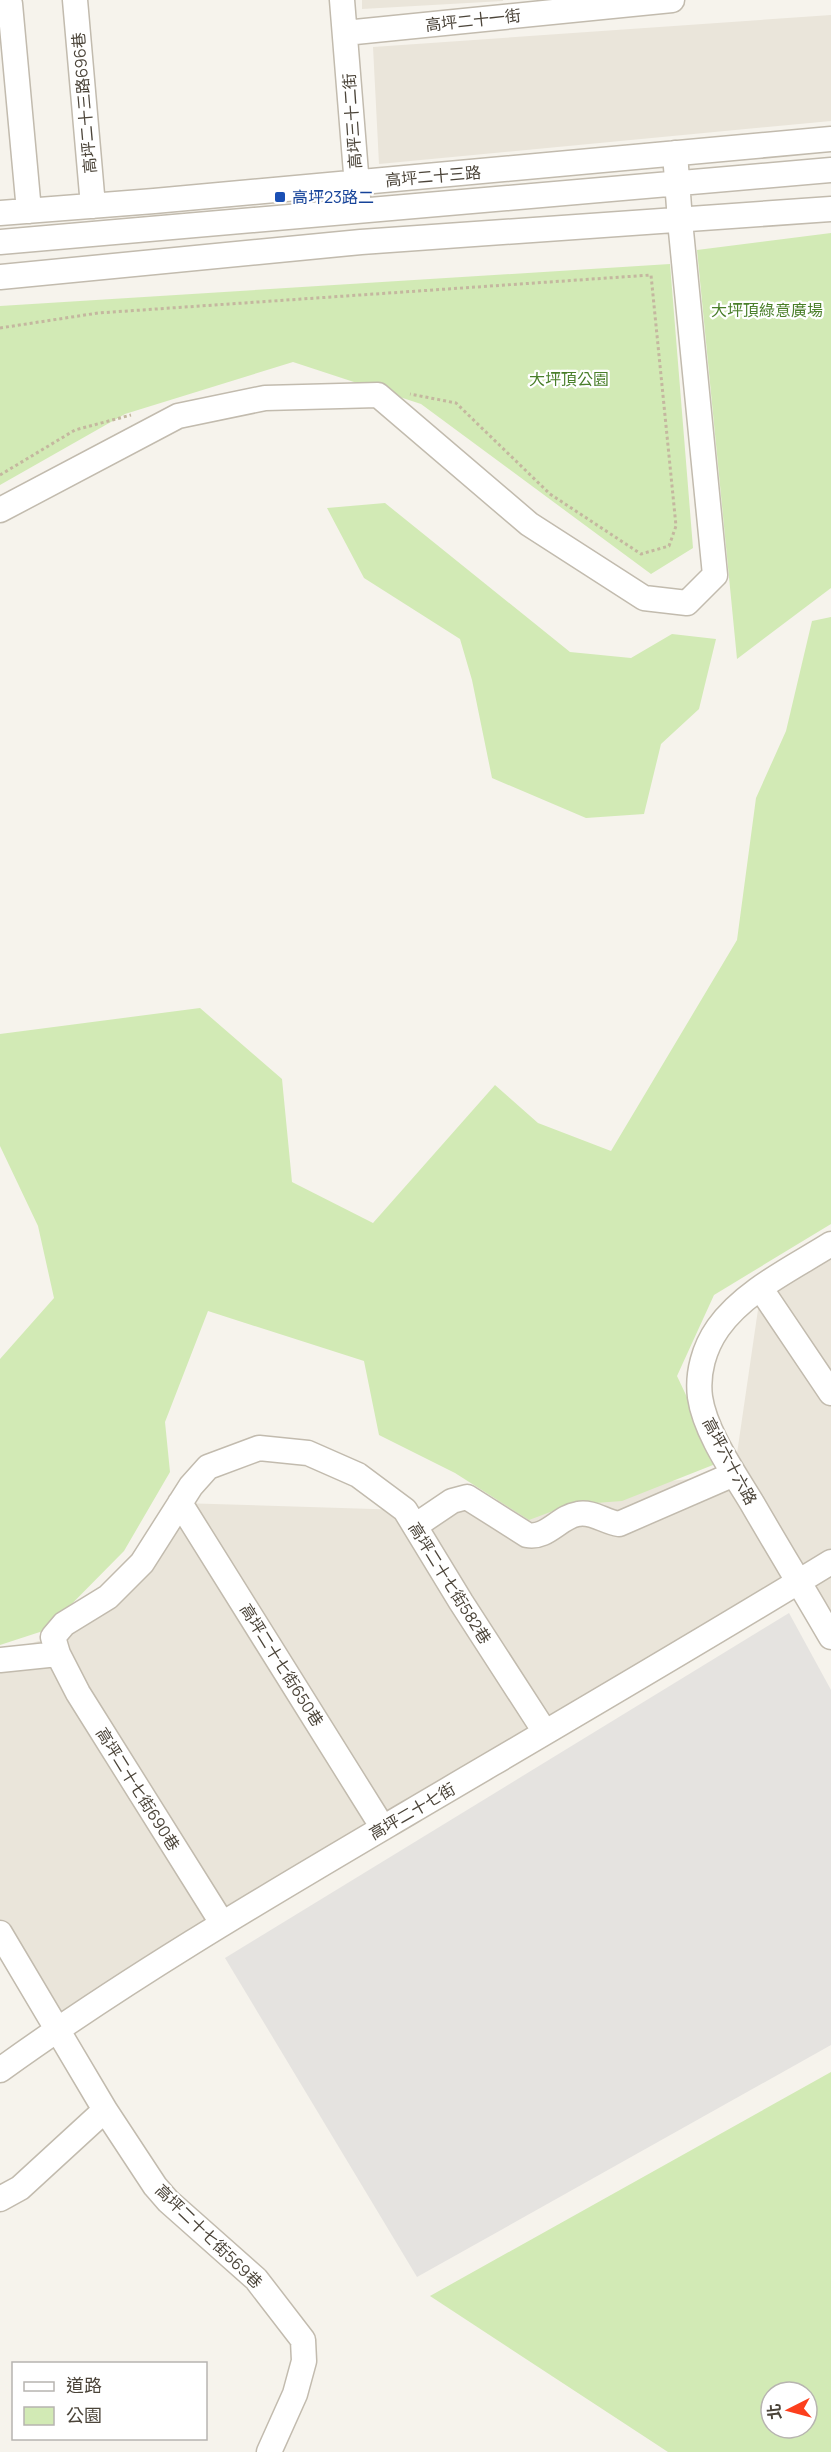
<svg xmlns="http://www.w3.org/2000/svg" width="831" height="2452" font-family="Manrope,'Noto Sans TC',sans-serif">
	<rect width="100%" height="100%" fill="#f6f3ec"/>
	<path fill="#eae5da" d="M362,0h141v1l-141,8z
		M831,15v106l-452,43 -6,-117z
		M831,1244v391l-32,-53 -741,446 -58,-95v-281l53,-15 127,-134 225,7 329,-36 27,-185z"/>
	<path fill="#d2eab5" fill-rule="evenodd" d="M831,233v355l-94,71 -40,-409z
		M670,264l23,284 -42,26 -230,-170 -128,-42 -168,52 -125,71v-179z
		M385,503l185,149 61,6 41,-24 44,5 -17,70 -38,35 -17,70 -58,4 -94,-40 -20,-98 -12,-41 -96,-61 -37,-70z
		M831,617v607l-117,71 -37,81 41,87 -96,38 -53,4 -40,15 -74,-47 -76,-38 -15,-74 -156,-50 -43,111 5,50 -46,79 -78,79 -46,15v-286l54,-61 -16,-72 -38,-80v-112l200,-26 82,71 10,103 81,41 122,-138 43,38 73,28 126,-211 19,-142 30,-67 26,-110z
		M831,2072v380h-163l-238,-156zM771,2392h36v36h-36z"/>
	<path fill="#e5e3e0" d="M789,1613l42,77v355l-414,232 -192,-319z"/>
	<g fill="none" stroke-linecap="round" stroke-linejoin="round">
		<defs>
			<path id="minor" d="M75,0l18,206
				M342,0l16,198
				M10,4l19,207
				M345,33l327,-33
				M0,213l154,-12 677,-62
				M0,242l831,-72
				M0,277l361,-35 470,-33
				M0,510l178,-94 87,-18 113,-3 151,129 115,74 43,5 28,-28 -35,-354 -5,-68
				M831,1244c-38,24 -87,47 -113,84 -14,20 -21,45 -18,69 5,35 34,76 52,106 26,45 53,89 79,134
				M761,1289l70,104
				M180,1503l203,325
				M415,1526l37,-25 15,-4 60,38c20,4 32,-18 51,-21 14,-3 27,8 41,10l115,-50
				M0,1660l58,-6
				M222,1923l-144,-230 -20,-39 -5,-17 11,-13 44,-27 34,-34 49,-77 17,-19 51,-19 49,5 50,22 47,35 56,92 84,130
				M0,1933l105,177 50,76 13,15 88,78 47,61 1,21 -9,33 -26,58
				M0,2070c132,-95 271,-176 410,-258 141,-83 282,-165 421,-250
				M0,2199l20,-11 85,-78"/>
		</defs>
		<use href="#minor" stroke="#c2bbae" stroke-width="27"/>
		<path stroke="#c4b79f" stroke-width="3" stroke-dasharray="3 3" stroke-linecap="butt" d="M0,328l98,-15 553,-38 25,251 -7,20 -28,8 -91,-60 -94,-91 -46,-9
			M0,475l75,-45 56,-15"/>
		<use href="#minor" stroke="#fff" stroke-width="24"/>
	</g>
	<rect fill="#1a4fb4" stroke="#fff" stroke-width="2" x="274" y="191" width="12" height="12" rx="3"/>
	<g text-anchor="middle" stroke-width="4.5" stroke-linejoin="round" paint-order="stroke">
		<g font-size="16" fill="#4b4439" stroke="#fff">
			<text transform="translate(473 20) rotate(-6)" y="6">高坪二十一街</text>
			<text transform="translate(84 103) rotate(-95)" y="6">高坪二十三路696巷</text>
			<text transform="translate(352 121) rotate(-94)" y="6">高坪三十二街</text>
			<text transform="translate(433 176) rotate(-5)" y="6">高坪二十三路</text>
			<text transform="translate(730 1461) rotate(62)" y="6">高坪六十六路</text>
			<text transform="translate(450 1583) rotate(58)" y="6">高坪二十七街582巷</text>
			<text transform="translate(282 1665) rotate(58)" y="6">高坪二十七街650巷</text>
			<text transform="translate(138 1789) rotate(58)" y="6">高坪二十七街690巷</text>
			<text transform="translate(412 1811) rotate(-30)" y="6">高坪二十七街</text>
			<text transform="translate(209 2236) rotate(44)" y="6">高坪二十七街569巷</text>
		</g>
		<g font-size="16" fill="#164399" stroke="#fff" text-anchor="start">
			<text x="292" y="203">高坪23路二</text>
		</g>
		<g font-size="16" fill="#4a7f2a" stroke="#fff">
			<text x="767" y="316">大坪頂綠意廣場</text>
			<text x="569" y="385">大坪頂公園</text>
		</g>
	</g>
	<rect x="12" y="2362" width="195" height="78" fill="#ffffff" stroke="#b7b4b0" stroke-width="1.5"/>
	<rect x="24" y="2382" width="30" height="9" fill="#ffffff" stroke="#b7b4b0" stroke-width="1.5"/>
	<text x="66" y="2392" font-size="18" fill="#4b4439">道路</text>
	<rect x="24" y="2407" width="30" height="18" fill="#d2eab5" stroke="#b7b4b0" stroke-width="1.5"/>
	<text x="66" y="2422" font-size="18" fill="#4b4439">公園</text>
	<g transform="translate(789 2410) rotate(264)"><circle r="28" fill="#ffffff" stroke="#b7b4b0" stroke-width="1.5"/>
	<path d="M0-4.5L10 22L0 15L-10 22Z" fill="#fc3f1d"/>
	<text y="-9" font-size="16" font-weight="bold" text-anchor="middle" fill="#4b4439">北</text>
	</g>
</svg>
